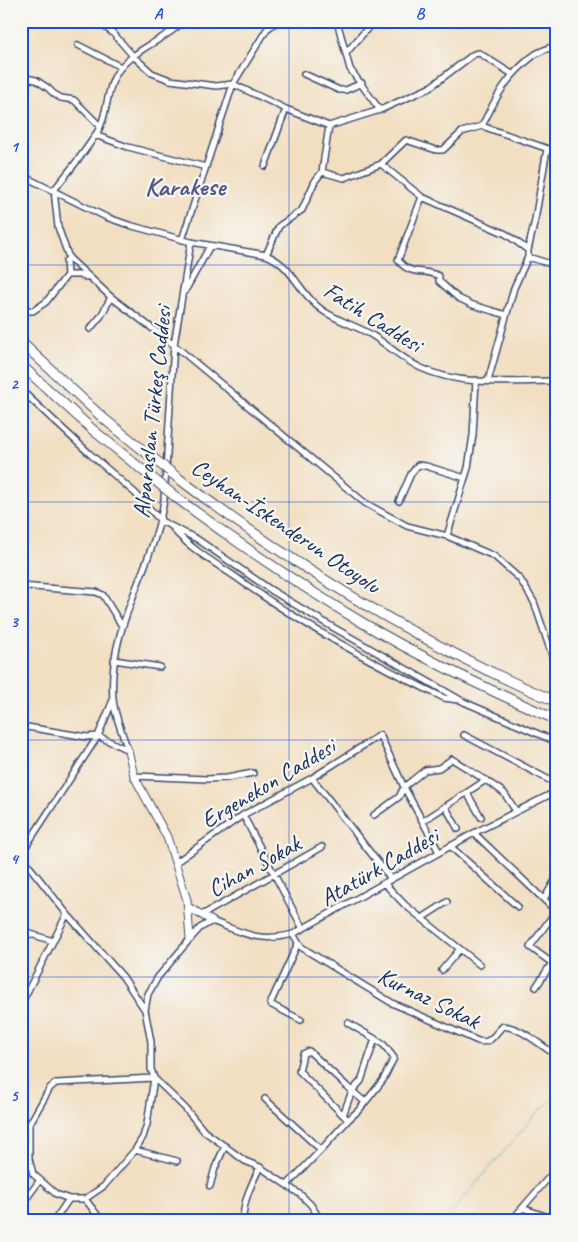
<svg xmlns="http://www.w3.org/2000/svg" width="578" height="1242" font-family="Caveat,sans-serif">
	<rect width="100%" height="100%" fill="#f6f6f2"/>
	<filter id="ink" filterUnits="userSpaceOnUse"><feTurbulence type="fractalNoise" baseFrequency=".02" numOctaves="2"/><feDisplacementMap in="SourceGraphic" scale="10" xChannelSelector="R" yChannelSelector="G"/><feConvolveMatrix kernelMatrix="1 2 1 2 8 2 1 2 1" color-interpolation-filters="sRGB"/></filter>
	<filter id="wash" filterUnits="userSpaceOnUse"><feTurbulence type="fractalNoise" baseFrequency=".0096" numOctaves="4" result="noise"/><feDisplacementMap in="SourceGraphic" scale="20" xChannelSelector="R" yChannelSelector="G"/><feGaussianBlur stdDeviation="1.12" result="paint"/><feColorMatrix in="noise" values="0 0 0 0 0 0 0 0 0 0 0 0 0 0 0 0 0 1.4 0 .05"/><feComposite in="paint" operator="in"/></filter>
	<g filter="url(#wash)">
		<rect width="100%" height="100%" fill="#f2dfc2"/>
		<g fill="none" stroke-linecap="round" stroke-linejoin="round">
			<path stroke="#45a7c5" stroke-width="1" d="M444,1221l92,-107 21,-19"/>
		</g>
	</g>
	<g filter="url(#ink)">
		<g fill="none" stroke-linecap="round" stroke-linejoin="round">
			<defs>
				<path id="street" d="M97,21l16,12 20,23 19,17 18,7 46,6 17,-2 53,25 43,17 51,-16 49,-22 45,-34 5,-1 33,21
					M184,21c-18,18 -45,26 -62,45 -16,17 -13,42 -22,61 -10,20 -32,45 -46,63l4,37 11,31 42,39 63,48 191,158 42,23 40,10 47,20 26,23 14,23 23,68
					M337,21l13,48 30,41
					M551,21l6,4
					M78,45l43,22
					M346,53l28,-32
					M304,74l35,16h7l16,-7
					M21,77l15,3 12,8 6,6 7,4 13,2 26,26
					M482,126c15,-30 23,-48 51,-70 7,-6 16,-6 24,-13
					M95,135l33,12 78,20
					M381,164l41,33 84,37 22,16v7l-14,31 -26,93
					M265,166l21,-57
					M322,172l22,6 37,-14 25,-24 30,10h7l19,-18 20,-6 75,26
					M21,175l85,42 23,8 62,17 75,13c28,11 32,38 56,55 14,10 32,15 48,24 17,10 32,25 51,34 41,19 92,13 136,13
					M422,197l-24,63c13,17 25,8 41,16v5l19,17 15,7 33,10
					M182,240l51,-156 34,-55 11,-8
					M528,250l7,-30 12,-71
					M266,255l13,-29 23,-16 13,-29 7,-9 7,-46
					M528,257l29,9
					M67,275h12l7,2
					M185,291l25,-45
					M21,305l9,6h3l13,-9 21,-27 -1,-14 3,-3
					M90,329l11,-13 10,-19
					M21,390l69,64 45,39 26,28 36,18 74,51 58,35 135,77 93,40
					M399,501l12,-27 7,-9 8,1 39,12
					M174,530c18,20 41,33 63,48 65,47 135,85 207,120l14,2
					M447,536l21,-68 5,-33 3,-55
					M21,586l75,6 7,3 19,31
					M114,660l46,7
					M21,726l66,11 11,-1 30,14
					M464,735l93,49
					M128,750c-5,-15 -14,-36 -15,-51 -6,-72 41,-132 51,-199l10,-155 17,-103
					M134,776l73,3 20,-1 26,-5
					M312,778l79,101
					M467,793l14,24
					M445,806l13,23
					M243,815l60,114
					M374,815l25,-18 5,-10 21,-17 14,-2 13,-9 44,28 8,6 12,18
					M423,821l63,-41
					M474,833l83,79
					M450,846l68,61
					M21,854l77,-118 15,-36
					M21,856l46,58 56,63 22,33
					M175,863l68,-48 69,-37 68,-43 24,52 35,65
					M384,883l21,22 75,60
					M544,899l13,-22
					M202,915l120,-68
					M422,918l25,-16
					M21,931l32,10
					M293,934l8,13 91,56 86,38c13,4 16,-7 25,-15 19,2 34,17 50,27l4,-4
					M298,943l-28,61 31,16
					M442,970l18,-21
					M536,987l16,-24 -22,-16 26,-36
					M21,1004l46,-90
					M348,1023l27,16
					M265,1099l56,51
					M343,1115l9,-24 13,11
					M21,1123l8,2 21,-37 6,-5 98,-5 31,30 19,23 41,30 15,6 41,28 10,10 10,16
					M29,1125v34l4,15 23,20 13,5h16l19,-13 31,-36 8,-13 4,-13 7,-46 -3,-9v-27l-6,-32 3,-16 10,-17 32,-38 10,-11 12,-7c31,12 47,22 81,13l181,-101 83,-42
					M135,1150l42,11
					M288,1184l33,-34 27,-30 11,-10 24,-30 11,-22 -10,-13 -9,-6 -14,42 -9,10 -43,-40 -6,3 -4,17 49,49
					M210,1186l5,-18 10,-22
					M85,1199l17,22
					M21,1206l19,-26
					M522,1208l35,12
					M54,1221l15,-22
					M243,1221c0,-20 8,-36 17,-54
					M511,1221l46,-53"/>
				<path id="secondary" d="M128,750l6,26 33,61 20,63 3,39
					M188,907l24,14"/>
				<path id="highway" d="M21,342l82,76 55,44
					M21,365l72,65 63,51
					M178,478c117,89 243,166 379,224
					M177,498c60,45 122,87 186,125 62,37 128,68 194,97"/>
			</defs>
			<use href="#street" stroke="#3b496d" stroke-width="8"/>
			<use href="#secondary" stroke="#3b496d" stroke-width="9"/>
			<use href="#highway" stroke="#3b496d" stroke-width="11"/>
			<use href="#street" stroke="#fff" stroke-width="5"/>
			<use href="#secondary" stroke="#fff" stroke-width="7"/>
			<use href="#highway" stroke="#fff" stroke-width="9"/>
			<defs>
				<path id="highway-bridge" d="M158,462l20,16
					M156,481l21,17"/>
			</defs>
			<use href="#highway-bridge" stroke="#3b496d" stroke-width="11" stroke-linecap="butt"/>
			<use href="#highway-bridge" stroke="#fff" stroke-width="9"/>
		</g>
	</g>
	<path fill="none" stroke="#1d4ed8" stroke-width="1" stroke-opacity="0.55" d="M289,21v1200M21,265h536M21,502h536M21,740h536M21,977h536"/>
	<g text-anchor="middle" stroke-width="4.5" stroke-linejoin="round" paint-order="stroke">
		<g font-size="24" fill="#1b2f5e" stroke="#f6f6f2">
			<text transform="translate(373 317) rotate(32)" y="8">Fatih Caddesi</text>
			<text transform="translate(152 412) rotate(-84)" y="8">Alparaslan Türkeş Caddesi</text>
			<text transform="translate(286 526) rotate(34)" y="8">Ceyhan-İskenderun Otoyolu</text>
			<text transform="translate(268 783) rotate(-31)" y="8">Ergenekon Caddesi</text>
			<text transform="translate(254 866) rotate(-29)" y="8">Cihan Sokak</text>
			<text transform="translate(379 867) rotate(-30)" y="8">Atatürk Caddesi</text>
			<text transform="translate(429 998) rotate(26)" y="8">Kurnaz Sokak</text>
		</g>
		<g font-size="26" font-weight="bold" fill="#545888" stroke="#f6f6f2">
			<text x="185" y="195">Karakese</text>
		</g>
	</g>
	<rect width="578" height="1242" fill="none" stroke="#f6f6f2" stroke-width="55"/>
	<rect x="28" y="28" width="522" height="1186" fill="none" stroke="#1d4ed8" stroke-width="2"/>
	<g font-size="16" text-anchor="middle" font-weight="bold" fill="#1d4ed8">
		<text x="158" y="19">A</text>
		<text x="420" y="19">B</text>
		<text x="14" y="152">1</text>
		<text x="14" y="389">2</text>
		<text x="14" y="627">3</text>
		<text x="14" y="864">4</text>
		<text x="14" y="1101">5</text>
	</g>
</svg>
